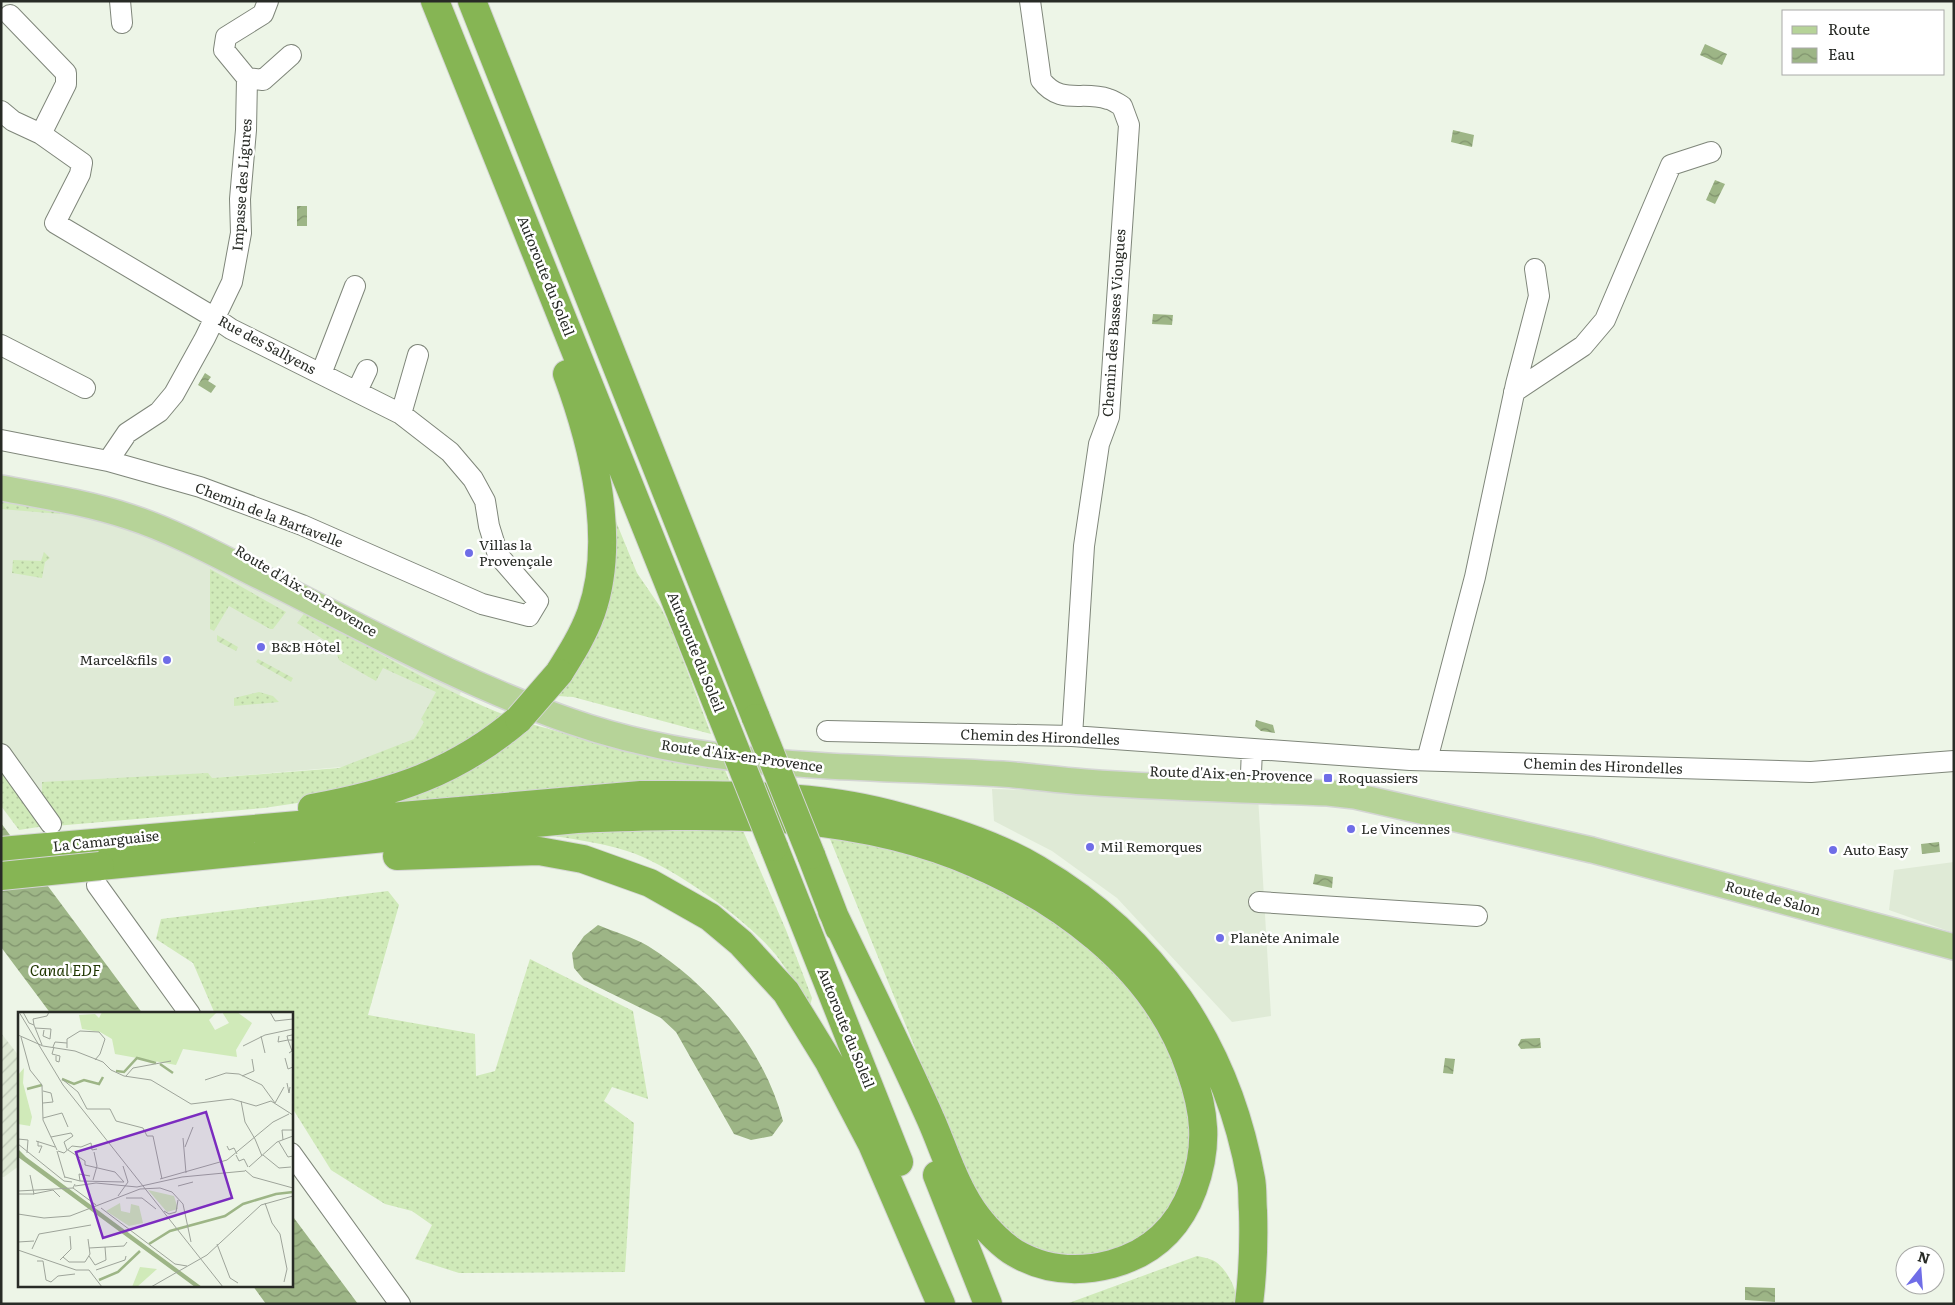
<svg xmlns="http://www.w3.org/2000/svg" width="1955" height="1305" font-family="Literata,serif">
	<defs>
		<pattern id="industrial-furrows" width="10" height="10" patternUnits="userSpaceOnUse" patternTransform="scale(1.25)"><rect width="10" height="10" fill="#dfead6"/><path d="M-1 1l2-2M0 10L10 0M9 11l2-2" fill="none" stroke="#bfc9b8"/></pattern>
		<pattern id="grass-dots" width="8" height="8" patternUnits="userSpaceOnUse" patternTransform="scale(1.25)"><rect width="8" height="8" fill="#d0eab9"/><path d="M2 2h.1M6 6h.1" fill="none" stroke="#b3c99f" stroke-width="1.8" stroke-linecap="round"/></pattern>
		<pattern id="garden-furrows" width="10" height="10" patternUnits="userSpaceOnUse" patternTransform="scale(1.25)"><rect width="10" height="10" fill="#d0eab9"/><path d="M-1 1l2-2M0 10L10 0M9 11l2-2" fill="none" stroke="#b3c99f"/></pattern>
		<pattern id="water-waves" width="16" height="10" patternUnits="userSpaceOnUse" patternTransform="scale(1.25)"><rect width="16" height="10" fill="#9db586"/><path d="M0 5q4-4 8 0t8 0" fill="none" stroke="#80936d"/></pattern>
	</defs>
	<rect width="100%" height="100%" fill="#edf5e7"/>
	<path fill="#dfead6" d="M1,495l60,12 104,34 296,151 -5,10 -33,58 -387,33 -35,-49z
		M992,789l266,7 13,220 -39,6 -115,-124 -65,-47 -58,-30z
		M1954,862v71l-65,-23 5,-40z"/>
	<path fill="url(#industrial-furrows)" d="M1,1033l18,23v110l-15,11h-3z"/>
	<path fill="url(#grass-dots)" d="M1,495l60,12 -1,7 -59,-5z
		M615,519l22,54 24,35 10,20 40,106 -138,-37 -15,-1 19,-31z
		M44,552l6,6 -5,4 -3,16 -30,-5 1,-13 28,1z
		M210,569l76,43 -13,17h-3l-41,-23 -15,25 -4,-2z
		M306,611c67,39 135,80 207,107l-51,37 -138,44 -60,9 -209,18 -13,-19v-25l166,-9 4,5 127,-10 75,-29 10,-17 -3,-3 15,-27 -53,-24 -7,13 -37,-21 -5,-14 -37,-23z
		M259,692l14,4 6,6 -45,4v-8z
		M531,724l97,27 96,17 6,14 -154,4 -208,20z
		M1,767l44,59 -26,4 -18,-24z
		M741,826l45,104 26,68 -2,8c-11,-17 -22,-35 -34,-51 -27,-34 -106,-91 -149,-104 -29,-9 -59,-13 -89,-17z
		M828,834l65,14 55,17 83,38 84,66 43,55 26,56 9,55 -7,43 -23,42 -22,19 -22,13 -59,7 -29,-10 -23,-14 -34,-42z
		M388,891l11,14 -31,110 107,19 1,42 19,-5 35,-112 103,52 15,88 -36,-12 -8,14 30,22 -9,149 -166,1 -44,-14 17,-34 -20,-14 -27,-7 -54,-34 -40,-64v-92h-76l-22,-51 -37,-24 5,-20z
		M1197,1256c5,1 11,2 15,4 13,5 27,31 24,44h-170z"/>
	<path fill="url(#garden-furrows)" d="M217,635l21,12 -2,4 -19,-10z
		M258,659l35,19 -2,4 -35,-20z"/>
	<path fill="url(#water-waves)" d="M1705,44l22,10 -5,11 -22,-10z
		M1453,130l21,5 -2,12 -21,-5z
		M1715,180l10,4 -10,20 -9,-4z
		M297,206h10v20h-10z
		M1153,314l20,1 -1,10 -20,-1z
		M205,373l6,4 -3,4 8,5 -5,7 -13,-8z
		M1256,720l17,5 2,8 -14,-2 -6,-5z
		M1,823l142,191h-92l-50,-67z
		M1939,842l1,10 -18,2 -1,-10z
		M1315,874l18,3 -1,11 -19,-4z
		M598,925c16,7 35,12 50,21 62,39 116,103 135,175l-11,15 -21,4 -17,-6 -58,-102 -15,-14 -77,-38 -10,-12 -2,-15 12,-17z
		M1540,1038l1,10 -20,1 -3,-4 3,-6z
		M1445,1058l10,1 -2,15 -10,-1z
		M291,1214l67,90h-92l-13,-18h38z
		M1745,1287l30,1v14l-30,-2z"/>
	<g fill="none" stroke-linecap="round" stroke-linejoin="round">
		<defs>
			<path id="minor" d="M120,1l2,22
				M268,1l-5,13 -37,23 -2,13 23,28 16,2 28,-25
				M1030,1l11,79c20,26 41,10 67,19 5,1 10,5 14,7l7,19 -20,292 -10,27 -15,102 -12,190
				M10,15l56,58v11l-25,50
				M1,111l12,10 28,13 41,29 -2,11 -25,49 160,95 16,11 170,85 49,38 23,27 12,22 4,25 9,29 40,46 -9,15 -47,-12 -180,-79 -102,-38 -92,-26 -107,-21
				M1,345l84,43
				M321,374l34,-88
				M357,391l10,-21
				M1514,392l69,-46 22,-26 66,-155 40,-13
				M401,414l17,-59
				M108,461l19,-28 32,-21 15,-18 31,-56 27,-56 9,-49 -1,-34 6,-69 1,-52
				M827,731l245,5 338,24 401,12 143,-11
				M1,754l50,70
				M1427,760l48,-183 41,-193 23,-88 -4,-27
				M1251,773l1,-24
				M97,885l93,129
				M1259,902l218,14
				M291,1153l109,151"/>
			<path id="major" d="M1,488c43,8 87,15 129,29 52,17 101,46 151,70 95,48 188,99 289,134 141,50 286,44 432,53 28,2 55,6 83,8 81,6 162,8 243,11l27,3 237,54 362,97"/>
			<path id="highway" d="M435,1l286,713
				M472,1l284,717
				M559,673c12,-19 24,-38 32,-60 26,-73 2,-169 -24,-239
				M312,808c81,-15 144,-35 207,-89
				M774,847l125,315
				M1,851l640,-56c83,0 169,-2 249,19 50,13 103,29 147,55 119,70 190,176 214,310 2,10 1,22 2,32 1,32 0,61 -4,93
				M811,855l28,73
				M397,856l142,-5 44,8 67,24 60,34 31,26 45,49 43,70 43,82 69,160
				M100,866l477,-47c126,-5 260,-10 380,37 98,39 198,109 233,213 15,42 19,77 3,120 -14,38 -41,64 -81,75 -34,9 -66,7 -97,-11 -12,-7 -28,-23 -37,-35 -22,-28 -33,-66 -47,-98 -31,-70 -66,-140 -99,-209
				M937,1175l51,129"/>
		</defs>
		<use href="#minor" stroke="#7f867a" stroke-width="22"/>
		<use href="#major" stroke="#d4d5d4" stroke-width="28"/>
		<use href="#highway" stroke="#d4d5d4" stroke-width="30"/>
		<use href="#minor" stroke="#fff" stroke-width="20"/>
		<use href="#major" stroke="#b6d398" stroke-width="25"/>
		<use href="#highway" stroke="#86b554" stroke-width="28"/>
		<defs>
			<path id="highway-bridge" d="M721,714l53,133
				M756,718l55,137
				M519,719l40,-46
				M1,876l99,-10"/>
		</defs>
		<use href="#highway-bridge" stroke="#d4d5d4" stroke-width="30" stroke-linecap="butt"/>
		<use href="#highway-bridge" stroke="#86b554" stroke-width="28"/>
	</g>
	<g fill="#6f6de7" stroke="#fff" stroke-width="2">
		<circle cx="469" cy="553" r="5"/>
		<circle cx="261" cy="647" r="5"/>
		<circle cx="167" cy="660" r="5"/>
		<rect x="1323" y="773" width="10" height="10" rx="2.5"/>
		<circle cx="1351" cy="829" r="5"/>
		<circle cx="1090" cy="847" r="5"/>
		<circle cx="1833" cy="850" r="5"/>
		<circle cx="1220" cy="938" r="5"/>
	</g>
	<g text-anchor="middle" stroke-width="5" stroke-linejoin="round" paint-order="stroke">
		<g font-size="14" fill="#282b26" stroke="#fff">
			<text transform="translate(242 185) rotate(-86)" y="5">Impasse des Ligures</text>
			<text transform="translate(546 276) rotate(68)" y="5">Autoroute du Soleil</text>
			<text transform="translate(1114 323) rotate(-86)" y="5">Chemin des Basses Viougues</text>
			<text transform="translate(267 345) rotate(28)" y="5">Rue des Sallyens</text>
			<text transform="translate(269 515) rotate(21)" y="5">Chemin de la Bartavelle</text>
			<text transform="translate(306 591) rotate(31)" y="5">Route d'Aix-en-Provence</text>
			<text transform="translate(696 652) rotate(68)" y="5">Autoroute du Soleil</text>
			<text transform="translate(1040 737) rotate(2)" y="5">Chemin des Hirondelles</text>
			<text transform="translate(742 756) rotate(8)" y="5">Route d'Aix-en-Provence</text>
			<text transform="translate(1603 766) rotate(2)" y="5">Chemin des Hirondelles</text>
			<text transform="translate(1231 774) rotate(2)" y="5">Route d'Aix-en-Provence</text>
			<text transform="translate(106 841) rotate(-6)" y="5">La Camarguaise</text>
			<text transform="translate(1773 898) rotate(15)" y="5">Route de Salon</text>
			<text transform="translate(846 1028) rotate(68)" y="5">Autoroute du Soleil</text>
		</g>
		<g font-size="14" fill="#282b26" stroke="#fff" text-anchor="start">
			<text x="479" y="550">Villas la<tspan x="479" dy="16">Provençale</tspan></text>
			<text x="271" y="652">B&amp;B Hôtel</text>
			<text x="157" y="665" text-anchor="end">Marcel&amp;fils</text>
			<text x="1338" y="783">Roquassiers</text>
			<text x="1361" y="834">Le Vincennes</text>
			<text x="1100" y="852">Mil Remorques</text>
			<text x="1843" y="855">Auto Easy</text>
			<text x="1230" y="943">Planète Animale</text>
		</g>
		<g font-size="15" font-style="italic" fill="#203702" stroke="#fff">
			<text x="65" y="976">Canal EDF</text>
		</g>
	</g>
	<g transform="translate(18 1012)">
		<rect width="275" height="275" fill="#edf5e7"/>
		<path d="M84,0h115l-8,8 6,10 14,-7 -7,-11h15l15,11 -16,27 1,7 -54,-8 -7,16 -61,-11 -3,-15 -12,-7 -18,-3 -3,-14 16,-1 4,4zM6,56l-1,15 9,34 -2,9 -12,-2v-49zM130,178l26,6 4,13 -11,3zM102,191l1,8 9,2 1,-9 8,2 4,17 -14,3 -23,-15zM122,255l17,2 -20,18h-5z" fill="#d0eab9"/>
		<path d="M0,137l8,8 176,130h-7l-177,-130z" fill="#9db586"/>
		<path fill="none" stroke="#9db586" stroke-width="2.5" d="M142,52l13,9M98,59l8,1 13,-14 19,5M44,67l12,5 10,-4 15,4 4,-7M9,77l15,-4M131,232l21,-13 55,-15 18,-12 33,-10 17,-2M81,268l19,-8 22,-21"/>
		<path fill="none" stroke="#9ea49a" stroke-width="1" d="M1,0l44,73 160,202M5,0l6,11 5,2 8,20M252,0l5,9 18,-2M16,13l-1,-6 14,-3 2,-4M17,16l16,1 -1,10 -7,-3 1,-6M0,23l25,11 32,5 28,11 8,8 13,6 27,4 40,24 41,-5 24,7 15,-5 22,14M243,24l4,17M261,24l-1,6 10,-2 -1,-4 5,-1M3,25l9,33 12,15 1,35 14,30M225,34l22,-11 28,-6M35,35l2,-5 12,1M36,35l-2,7 8,2 -1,6 -3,-1v-5M49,36v-9l13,-8 19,1 6,7 -5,15 -5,6M271,41l3,-2 -4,-11h5M267,46l3,11 5,-2M108,64l7,-8 38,-7M224,64l12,-5 -2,-12M44,67l16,13 9,17h23l6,12 27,7 4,8h6l9,43M187,68l21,-7 13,1 23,11 13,18 9,-16M269,71l2,10 1,-6M223,89l4,21 10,17M25,91l10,-1 -2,-9 -8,-2M25,106l19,-5 6,14M33,125l20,-4 2,3 -9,6 3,8M165,126l3,35M0,127l10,1 -1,13M237,127l7,17M265,128l-1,-10h10M18,129l19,6M20,129v5h4l-3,7M261,130l9,15 5,-1M0,132l46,37 8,1M209,134l2,4 5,-2 3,6M167,135l8,-20M50,138l17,11v4l30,7 9,10M39,139l8,27M40,139l6,2 8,-7 9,1 10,-4 1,7 5,-1M218,143l3,6 5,-2 4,8M245,143l16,13 12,-1M231,155l28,-25 16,-6M227,158l8,7 40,11M47,165l15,4 44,1M142,167l67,-19 46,-38 16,-8M75,168l4,-14 -3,-14M62,169l-1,-7 11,2M57,174l21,-3 41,4 45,-10 63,-6M160,174l15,-4M55,176l23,17M0,179l55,-3 2,-4M0,182h16l-4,-19M15,182l20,-4 7,7M100,184l10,-14 -5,-16M108,186h16l14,11M247,191l7,20 8,11 7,35 -3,13M83,196l74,56 12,2M146,199l5,3 7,-2 2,-12M0,202l26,4 26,-2 70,-27 20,-1 12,4 11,12 8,38M0,230l16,-1M199,232l13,34 8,5M71,236l35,-2 3,-4M14,237l7,-15 52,-9M0,238l58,20h13l13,17M71,244l6,9 11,-5 -1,-13M45,245l6,5h16l5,-8 -2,-15M42,248l11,-11 -1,-13M19,249h6l3,19 5,2 7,-6M78,258l29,-10 1,-4M40,264l17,-2M133,275l56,-32 54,-50 32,-9"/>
		<path fill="#7b2cbf" fill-opacity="0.15" stroke="#7b2cbf" stroke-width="2.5" d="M188,100l26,86 -129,40 -27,-86z"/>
		<rect width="275" height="275" fill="none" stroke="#282b26" stroke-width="2.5"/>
	</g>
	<rect width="1955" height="1305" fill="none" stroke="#282b26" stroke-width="5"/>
	<rect x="1782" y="10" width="162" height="65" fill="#ffffff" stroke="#a9aaa8"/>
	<rect x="1792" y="26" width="25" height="8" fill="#b6d398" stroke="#a9aaa8"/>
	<text x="1828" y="35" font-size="15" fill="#282b26">Route</text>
	<rect x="1792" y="48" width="25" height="15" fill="url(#water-waves)" stroke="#a9aaa8"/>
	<text x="1828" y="60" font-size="15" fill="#282b26">Eau</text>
	<g transform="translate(1920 1270) rotate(17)"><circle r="24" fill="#ffffff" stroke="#a9aaa8"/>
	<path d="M0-4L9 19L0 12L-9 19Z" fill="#6f6de7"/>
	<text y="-8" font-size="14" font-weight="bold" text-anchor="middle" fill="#282b26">N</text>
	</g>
</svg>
